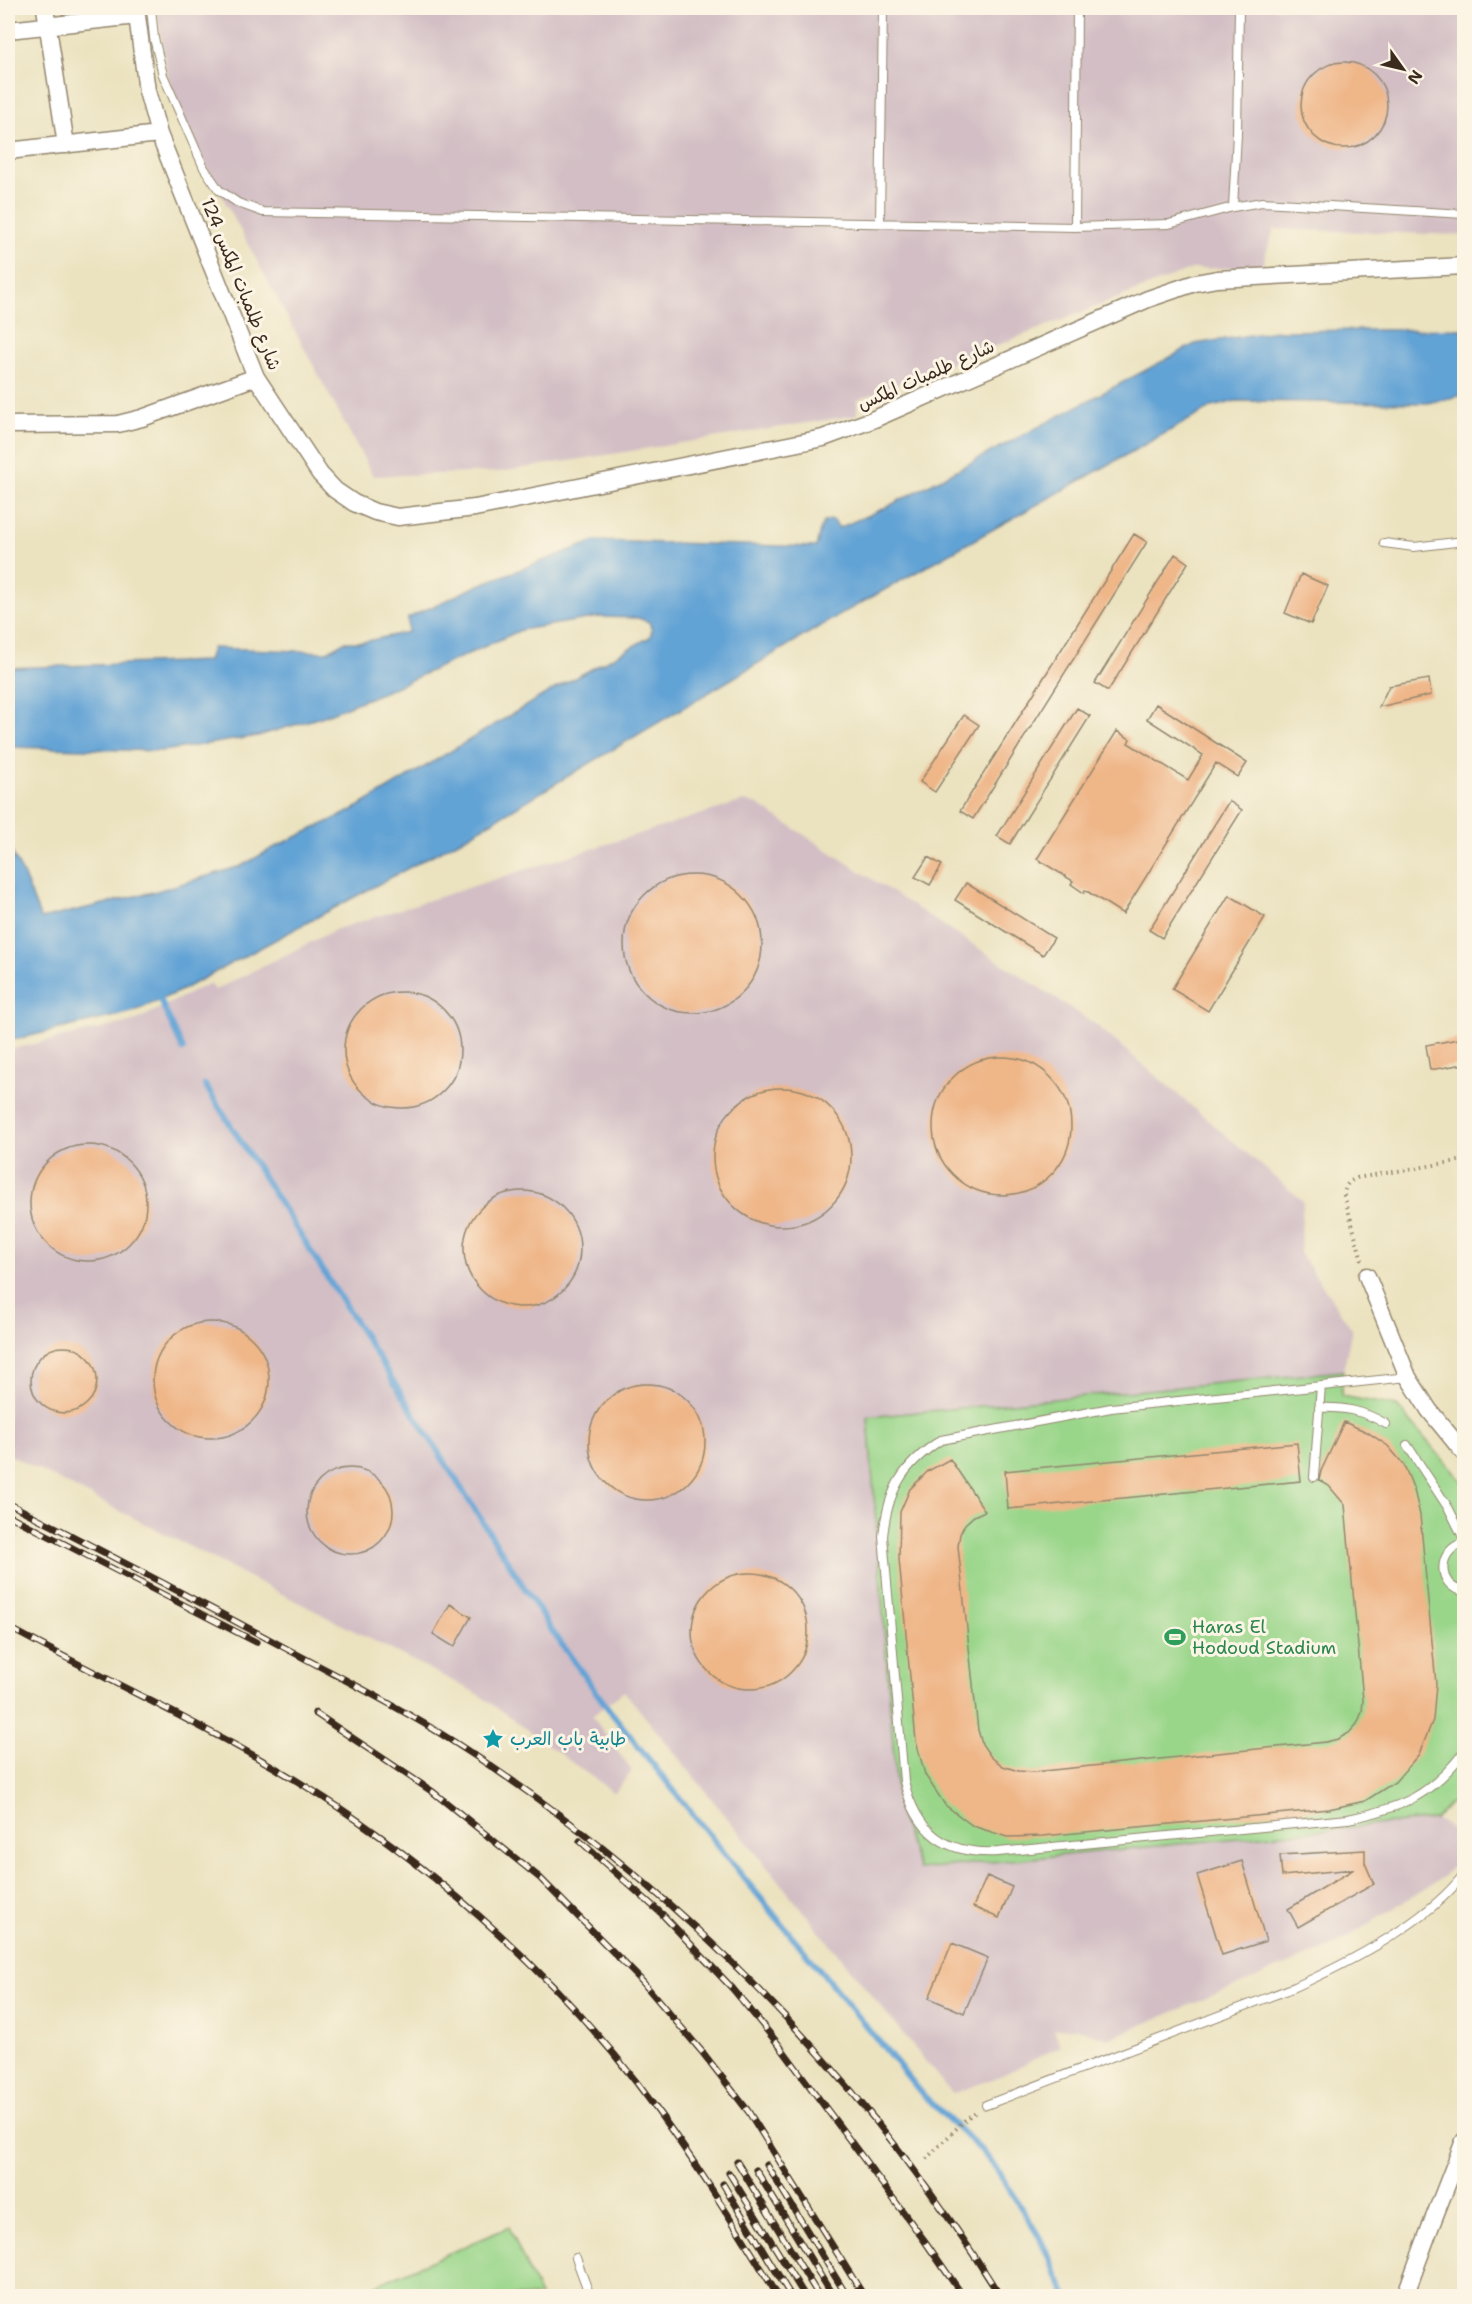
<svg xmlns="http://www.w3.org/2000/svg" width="1472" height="2304" font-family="'Shantell Sans','Playpen Sans Arabic',sans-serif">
	<rect width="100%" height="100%" fill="#fcf5e5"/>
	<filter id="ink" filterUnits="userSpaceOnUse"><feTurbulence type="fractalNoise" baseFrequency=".0167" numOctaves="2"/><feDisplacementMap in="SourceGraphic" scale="12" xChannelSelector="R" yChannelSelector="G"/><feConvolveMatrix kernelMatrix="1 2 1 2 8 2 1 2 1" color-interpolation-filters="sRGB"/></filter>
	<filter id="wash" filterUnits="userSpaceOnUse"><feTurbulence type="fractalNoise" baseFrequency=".008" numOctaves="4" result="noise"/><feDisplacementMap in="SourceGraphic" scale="24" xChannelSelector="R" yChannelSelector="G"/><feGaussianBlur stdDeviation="1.35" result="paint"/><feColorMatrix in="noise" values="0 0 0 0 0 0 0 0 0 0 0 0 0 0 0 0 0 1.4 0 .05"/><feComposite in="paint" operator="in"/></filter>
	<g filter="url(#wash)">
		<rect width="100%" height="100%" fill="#ebe2bf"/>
		<path fill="#d2bec4" d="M156,8h1308v227l-190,-6 -12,38 -70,2 -335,131v15l-358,57 -126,4 -200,-371z
			M744,801l14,4 337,219 208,177 -3,52 52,76 -9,42 -2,25 56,10 67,78v306l-28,29 28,19v14l-21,25 -106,67 -229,95 -31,-11 -23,1 7,17 -61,30 -48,18 -328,-403 -32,25 40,55 -18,22 -136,-99 -470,-240v-404l127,-29 75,-38 5,7 122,-61z"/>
		<path fill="#9ad68a" stroke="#6a8054" stroke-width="1.5" d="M1343,1371l-2,25 56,10 67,78v306l-29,29 -516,50 -21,-59 -30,-393z
			M509,2227l31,69h-189z"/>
		<path fill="#62a3d5" stroke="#4e667a" stroke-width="1.5" d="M1464,329v66l-36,8 -192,-2 -24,6 -378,211 -368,219 -286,154 -48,21 -124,29v-196l16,31 17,43 116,-28 84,-25 34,-19 78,-37 189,-114 108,-59 2,-7 -3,-8 -11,-4 -39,-1 -78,13 -137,62 -63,25 -63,19 -95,15 -155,-4v-79l200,-7 4,-13 115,4 17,-10h19l45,-10v-14l71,-33 116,-44 221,6 5,-20 4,-6 8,-1 6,8 48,-21 308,-163 81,-13z"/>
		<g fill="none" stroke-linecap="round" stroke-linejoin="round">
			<path stroke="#62a3d5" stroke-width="6" d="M157,993l26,56
				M205,1085l347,546 58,80 134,167 180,218 58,55 14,17 44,70 27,58"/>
		</g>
		<g id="blocks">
			<path fill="#efb688" d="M1301 105a43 43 0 1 1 86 0a43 43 0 1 1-86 0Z
				M1134,534l13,8 -174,277 -13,-8z
				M1175,554l13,9 -80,128 -13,-8z
				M1301,574l27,12 -17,38 -26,-11z
				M1429,679l2,16 -52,12 10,-21z
				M1156,704l91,59 -9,14 -22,-14 -93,151 -38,-24 -1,3 -13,-9 2,-3 -36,-22 80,-128 13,8 -2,4 60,37 15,-25 -56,-36z
				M1077,708l13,8 -80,128 -13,-8z
				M964,715l15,10 -44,67 -15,-10z
				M1229,801l13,9 -80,128 -13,-8z
				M928,857l14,8 -12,20 -15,-8z
				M624 944a69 69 0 1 1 138 0a69 69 0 1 1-138 0Z
				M966,883l88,55 -11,17 -88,-55z
				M1229,895l36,22 -57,94 -36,-22z
				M344 1050a58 58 0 1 1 116 0a58 58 0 1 1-116 0Z
				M1464,1038v26l-34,6 -4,-25z
				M933 1126a69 69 0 1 1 138 0a69 69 0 1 1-138 0Z
				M713 1157a69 69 0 1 1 138 0a69 69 0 1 1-138 0Z
				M30 1203a58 58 0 1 1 116 0a58 58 0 1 1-116 0Z
				M464 1249a58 58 0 1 1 116 0a58 58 0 1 1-116 0Z
				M153 1380a58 58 0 1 1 116 0a58 58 0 1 1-116 0Z
				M31 1380a33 33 0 1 1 66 0a33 33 0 1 1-66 0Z
				M589 1442a58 58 0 1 1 116 0a58 58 0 1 1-116 0Z
				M1344,1422l23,10 21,14 16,19 10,25 6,25 16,169 -3,36 -14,34 -24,28 -30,19 -36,8 -286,27 -36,1 -34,-11 -28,-21 -20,-30 -9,-34 -17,-182 1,-47 10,-23 18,-18 22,-12 35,52 -11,5 -9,8 -5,10 -2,12 20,184 4,14 9,13 12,9 15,5 15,1 293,-30 12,-3 11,-6 8,-9 5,-12 1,-12 -18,-195 -16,-19 -10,-6 2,-9z
				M1297,1443l4,38 -293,28 -3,-38z
				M307 1511a43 43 0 1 1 86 0a43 43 0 1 1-86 0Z
				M692 1631a58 58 0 1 1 116 0a58 58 0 1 1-116 0Z
				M450,1604l21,13 -17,30 -21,-13z
				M1365,1850v13l9,21 -76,43 -10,-18 66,-40 -72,7 -2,-21z
				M1242,1861l24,80 -44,14 -25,-80z
				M987,1876l25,11 -13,31 -26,-11z
				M952,1943l36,15 -24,55 -35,-15z"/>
		</g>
	</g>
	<g filter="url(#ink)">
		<use href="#blocks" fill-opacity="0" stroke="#93866e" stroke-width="1.5"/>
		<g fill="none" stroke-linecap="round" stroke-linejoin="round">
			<defs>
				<path id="service" d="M151,8l3,30 9,37 41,93 15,22 19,13 25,9 812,15 94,-3 64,-17 29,-5 202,12
					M1233,207l4,-73 2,-126
					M880,222l3,-214
					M1075,227l2,-219
					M1384,543l30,4 50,-6
					M1408,1377l-297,31 -170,32c-39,25 -53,50 -58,96l21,245c12,51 41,74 94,71l350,-33c54,-11 82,-23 116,-67
					M1319,1408c26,-1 45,3 67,16
					M1407,1445l42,64 15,30
					M1314,1477l7,-91
					M1464,1543c-27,6 -28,44 0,48
					M986,2105l309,-118c55,-25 132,-64 169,-113
					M576,2258l14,38"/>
				<path id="minor" d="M45,8l21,137
					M136,8l11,83 12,43 97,243 64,97 15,16 19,13 21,9 23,5 77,-9 348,-70 49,-18 276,-121 47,-16 22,-4 247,-13
					M8,30l129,-14
					M8,151l151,-17
					M8,425l110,-1 24,-6 114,-41
					M1367,1276l41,101 21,33 35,43
					M1405,2296l25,-68 34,-87"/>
			</defs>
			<use href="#service" stroke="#93866e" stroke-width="10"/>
			<use href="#minor" stroke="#93866e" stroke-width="19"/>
			<path stroke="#93866e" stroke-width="4" stroke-dasharray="1.5 4.5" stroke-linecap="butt" d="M1362,1260l-18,-65c1,-10 4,-13 13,-17l107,-18
				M926,2159l41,-41 9,-6"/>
			<use href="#service" stroke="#fff" stroke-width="8"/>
			<use href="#minor" stroke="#fff" stroke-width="16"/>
			<defs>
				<path id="rail" d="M8,1503c94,48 188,97 281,147 56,30 112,58 165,92 221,141 408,332 546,554
					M8,1515l248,127
					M8,1627c110,60 225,110 330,180 109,73 219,172 299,276 52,68 97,140 141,213
					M315,1713l118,79 107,86 100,101 63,74 45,58 116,185
					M580,1841l82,73 71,75 46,56 145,195 39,56
					M737,2162l82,134
					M767,2165l80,131
					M756,2170l77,126
					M729,2173l76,123
					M723,2184l68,112"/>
			</defs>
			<use href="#rail" stroke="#3b2a1e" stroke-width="7"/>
			<use href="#rail" stroke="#fcf5e5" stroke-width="4.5" stroke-dasharray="14" stroke-linecap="butt"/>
		</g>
	</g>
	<defs>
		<symbol id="stadium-bare" viewBox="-9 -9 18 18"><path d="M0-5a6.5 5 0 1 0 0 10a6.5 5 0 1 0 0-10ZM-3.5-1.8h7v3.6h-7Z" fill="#2e9e5b" stroke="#fcf5e5" stroke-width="2.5" paint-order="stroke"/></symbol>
		<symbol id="sight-bare" viewBox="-9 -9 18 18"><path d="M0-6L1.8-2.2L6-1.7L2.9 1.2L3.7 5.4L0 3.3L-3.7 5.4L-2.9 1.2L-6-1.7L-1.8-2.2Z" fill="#0f9aa8" stroke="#fcf5e5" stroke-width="2.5" paint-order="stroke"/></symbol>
	</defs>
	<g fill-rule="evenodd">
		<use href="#stadium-bare" x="1160" y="1622" width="30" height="30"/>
		<use href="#sight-bare" x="478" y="1724" width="30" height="30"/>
	</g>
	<g text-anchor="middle" stroke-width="6" stroke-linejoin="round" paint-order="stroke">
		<g font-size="18" fill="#3b2a1e" stroke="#fcf5e5">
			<text transform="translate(241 284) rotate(68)" y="6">شارع طلمبات المكس 124</text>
			<text transform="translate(926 375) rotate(-24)" y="6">شارع طلمبات المكس</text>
		</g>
		<g font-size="18" fill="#27864d" stroke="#fcf5e5" text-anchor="start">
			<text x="1192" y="1633">Haras El<tspan x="1192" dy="21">Hodoud Stadium</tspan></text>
		</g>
		<g font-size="18" fill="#0d838f" stroke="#fcf5e5" text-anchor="start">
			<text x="510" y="1745">طابية باب العرب</text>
		</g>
	</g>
	<rect width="1472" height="2304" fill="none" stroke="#fcf5e5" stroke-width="30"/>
	<g transform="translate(1403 69) rotate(124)" stroke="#fcf5e5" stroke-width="4.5" paint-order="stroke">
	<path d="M0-4.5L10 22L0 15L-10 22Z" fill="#3b2a1e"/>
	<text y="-9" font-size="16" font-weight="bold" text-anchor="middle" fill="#3b2a1e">N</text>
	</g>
</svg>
